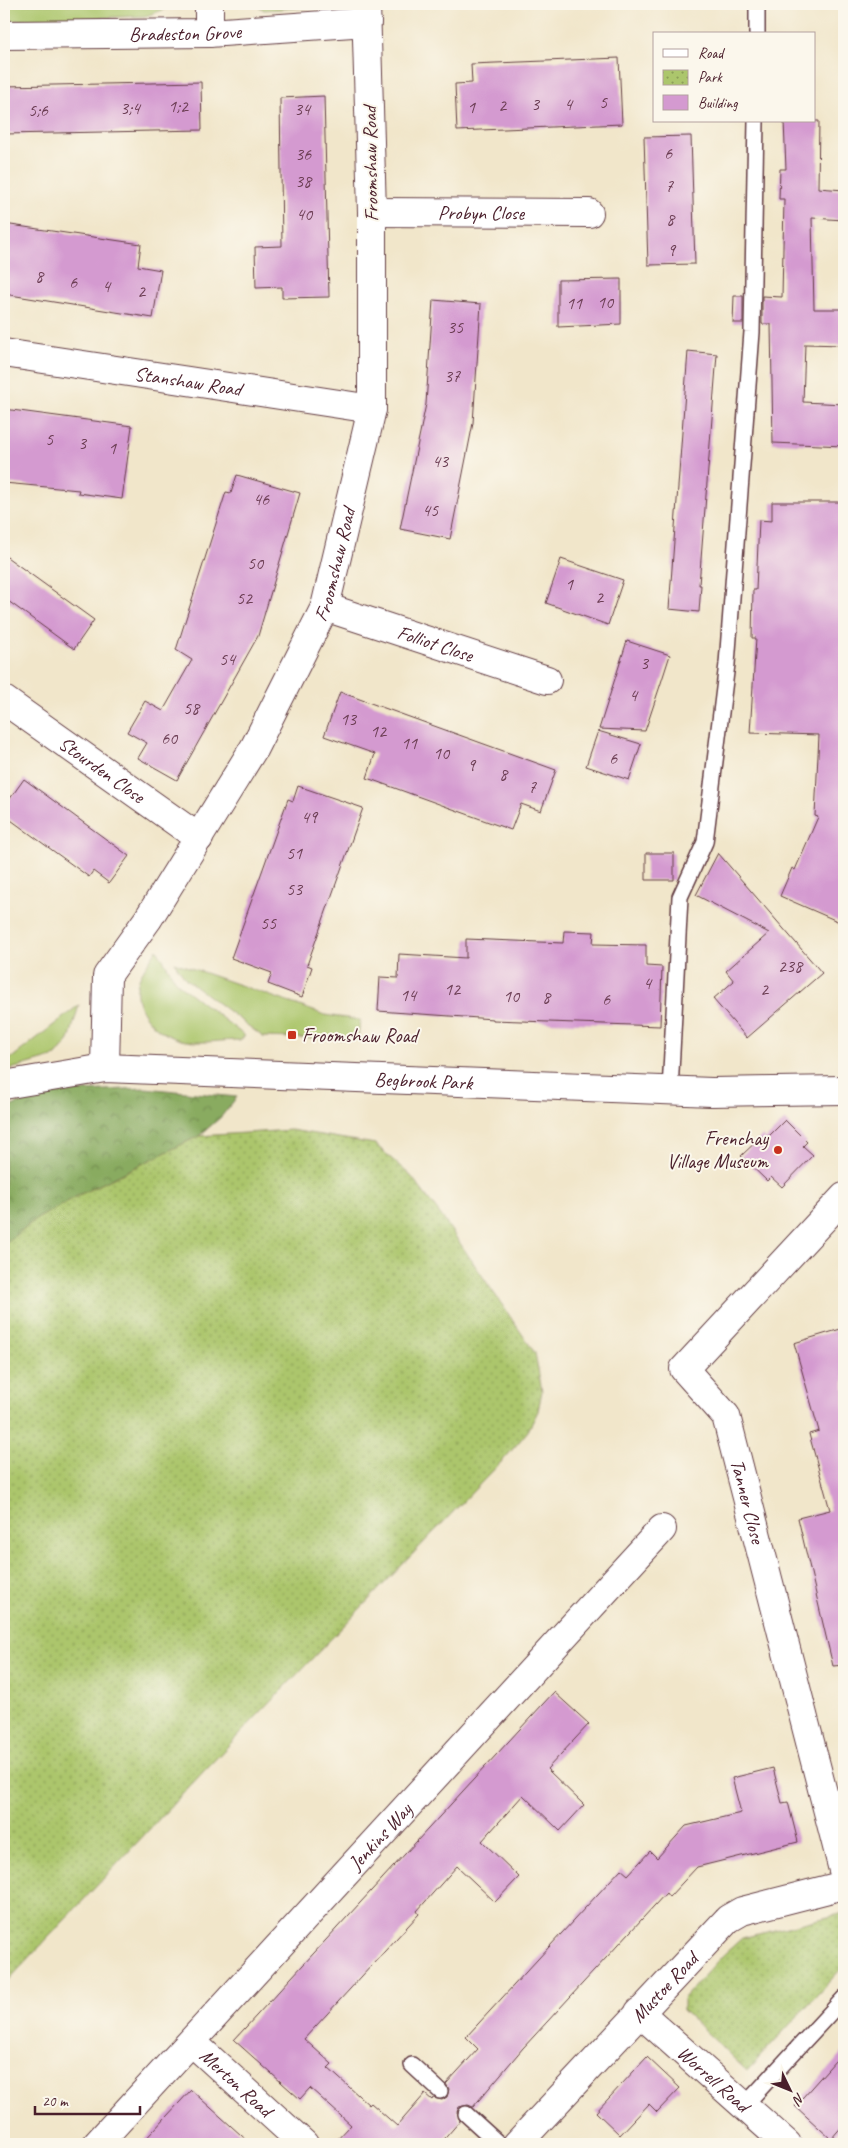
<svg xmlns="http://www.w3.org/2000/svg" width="848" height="2148" font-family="Caveat,sans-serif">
	<defs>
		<pattern id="forest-crowns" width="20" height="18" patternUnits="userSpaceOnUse" patternTransform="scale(1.25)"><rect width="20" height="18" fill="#89ab60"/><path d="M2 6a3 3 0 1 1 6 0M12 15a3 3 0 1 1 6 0" fill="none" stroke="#728b4f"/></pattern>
		<pattern id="park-dots" width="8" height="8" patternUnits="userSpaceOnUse" patternTransform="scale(1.25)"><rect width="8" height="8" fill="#acc66c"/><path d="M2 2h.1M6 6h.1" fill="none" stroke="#8ea059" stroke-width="1.8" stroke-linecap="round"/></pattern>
	</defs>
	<rect width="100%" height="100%" fill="#fbf7ec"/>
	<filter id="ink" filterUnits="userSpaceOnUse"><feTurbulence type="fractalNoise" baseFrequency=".02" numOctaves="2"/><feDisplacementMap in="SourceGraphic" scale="10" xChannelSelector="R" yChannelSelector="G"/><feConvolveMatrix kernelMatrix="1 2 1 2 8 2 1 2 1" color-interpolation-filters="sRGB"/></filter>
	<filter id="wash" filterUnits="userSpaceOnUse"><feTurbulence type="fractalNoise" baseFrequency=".0096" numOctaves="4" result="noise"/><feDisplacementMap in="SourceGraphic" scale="20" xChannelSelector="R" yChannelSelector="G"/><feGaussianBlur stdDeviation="1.12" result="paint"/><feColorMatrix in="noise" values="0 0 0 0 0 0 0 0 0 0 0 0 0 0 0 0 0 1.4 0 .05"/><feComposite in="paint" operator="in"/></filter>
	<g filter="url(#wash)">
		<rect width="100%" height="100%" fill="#f1e6ca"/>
		<path fill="#acc66c" stroke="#7b724c" d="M4,4h175l-33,12 -142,5z
			M255,4h78l-2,2 -67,4z
			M157,949l20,34 68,53 -5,4c-17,0 -38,4 -54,1 -27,-4 -58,-32 -47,-62 4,-10 12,-20 18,-30z
			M174,962l151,53 35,5 -2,20 -95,-3 -77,-58z
			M79,1005l-10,35 -13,16 -52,15v-7z"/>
		<path fill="url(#forest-crowns)" stroke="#6a6546" d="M145,1088l92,9 -16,20 -22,19 -118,58 -46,26 -31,24v-135l41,-16z"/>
		<path fill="url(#park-dots)" stroke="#7b724c" d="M291,1130l84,14 36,32 29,38 95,139 7,38 -4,20 -10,20 -21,25 -303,315 -200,214v-741l31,-24 46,-26 118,-58z
			M844,1913v48l-4,9 -93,101 -64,-61v-11l39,-43 20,-18z"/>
		<g id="blocks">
			<path fill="#d49ad0" d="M619,58l3,66 -165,7 -2,-47 17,-1 -1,-19z
				M201,82l1,48 -198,4v-48z
				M324,96l5,201 -47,1v-11l-26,1 -1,-41 27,-1 -2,-148z
				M784,121h35l-1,67 26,2v30l-32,-2 2,91h30v36l-39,-1 -2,58 41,2v42l-71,-3 -2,-119h-9v-28l20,1 2,-98h-5l1,-30h6z
				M691,136l4,128 -47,1 -4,-128z
				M4,224l137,20 -3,22 23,4 -8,48 -149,-24z
				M621,279v45l-63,3v-47z
				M734,296h9v27h-10z
				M433,300l48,4 -8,119 -23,116 -50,-10 26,-125z
				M688,351l29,3 -18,231h2l-2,27 -30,-3z
				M4,409l128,17 -10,73 -44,-6 1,-3 -75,-7z
				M237,475l63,18 -42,143 -81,144 -39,-22 9,-15 -20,-11 18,-31 18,10 29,-51 -16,-10 50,-158 5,1z
				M772,502h72v422l-64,-28 12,-28 3,2 23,-53 -3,-1 4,-81 -69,-2 6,-95h-4l1,-48h3l3,-70 13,1z
				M4,555l90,65 -20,29 -70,-51z
				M561,559l62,21 -15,45 -62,-22z
				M627,641l43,14 -10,31 -15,45 -46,-2z
				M340,692l216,78 -15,41 -20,-7 -10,26 -144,-52 8,-24 -51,-18z
				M598,731l43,13 -12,36 -43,-14z
				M24,779l105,77 -20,27 -16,-12 -4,6 -85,-62v-8z
				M298,786l65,22 -56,157 5,2 -10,30 -34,-13 4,-11 -41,-15 57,-159 5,2z
				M646,853h28v27h-28z
				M718,853l104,120 -75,65 -34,-39 21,-18 -8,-10 43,-38 -73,-38z
				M564,931l30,1 -1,12 53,1v21l16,1 -2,59 -167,-6v-1l-115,-8 2,-34 18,1 1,-24 67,4v-19l97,4z
				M785,1120l22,22 -4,4 10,9 -31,32 -11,-10 -4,4 -26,-25 21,-20 3,4z
				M844,1328v337l-11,1 -35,-148 32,-8 -21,-76 10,-3 -25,-88z
				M554,1692l35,32 -42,45 37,36 -24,26 -37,-36 -41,46 37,36 -24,25 -38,-36 -40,45 2,3 -115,125 28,25 -4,4 41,37 2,-2 26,23 28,-32 7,6 1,-2 9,2 5,-3 2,-8 -3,-5 32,-35 -12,-12 155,-168 7,6 22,-24 7,7 29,-32 55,-13 -9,-35 41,-10 9,35 6,-1 10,40 -101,25 -28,30 -3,-4 -143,155 -50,59 -5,-2 -9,2 -2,5 3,9 -20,23h-107l18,-19 -41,-37 -10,11 -66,-59z
				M844,2051v73l-13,15 -36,-33z
				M647,2057l33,31 -23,24 -8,-8 -29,31 -24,-23z
				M191,2090l60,54h-110z"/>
		</g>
	</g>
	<g filter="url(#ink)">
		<use href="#blocks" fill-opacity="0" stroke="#633d43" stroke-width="1"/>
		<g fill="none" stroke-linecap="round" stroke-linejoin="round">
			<defs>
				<path id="lane" d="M757,34v-30
					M670,1091l10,-194 25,-55 22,-178 25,-332 4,-211
					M412,2065l28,26
					M744,2106l100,-108
					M466,2114l33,30"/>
				<g id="street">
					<path d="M209,4v29"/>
					<path id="s1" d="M4,35l205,-2 158,-11"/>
					<path id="s2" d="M372,212l217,1"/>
					<path id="s3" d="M4,353l368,56"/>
					<path id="s4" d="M325,607l222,73"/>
					<path id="s5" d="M4,700l195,138"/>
					<path id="s6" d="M105,1068l2,-92 41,-57 106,-171 71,-141 47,-198v-197l-6,-208"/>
					<path id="s7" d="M844,1197l-160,172 42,47 118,458"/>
					<path id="s8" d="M639,2012l148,132"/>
					<path id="s9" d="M192,2042l112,102"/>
					<path id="s10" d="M97,2144l565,-615"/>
					<path id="s11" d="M517,2144l211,-225 14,-8 102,-26"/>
				</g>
				<g id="secondary">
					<path id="s12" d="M4,1085l101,-17 607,24 132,-2"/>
				</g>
			</defs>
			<use href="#lane" stroke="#633d43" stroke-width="18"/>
			<use href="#street" stroke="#633d43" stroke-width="30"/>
			<use href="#secondary" stroke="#633d43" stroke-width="30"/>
			<use href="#lane" stroke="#fff" stroke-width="15"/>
			<use href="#street" stroke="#fff" stroke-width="28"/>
			<use href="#secondary" stroke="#fff" stroke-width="28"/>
		</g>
	</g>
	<g fill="#c8321e" stroke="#fbf7ec" stroke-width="2">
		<rect x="287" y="1030" width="10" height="10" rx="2.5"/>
		<circle cx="778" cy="1150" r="5"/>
	</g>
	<g text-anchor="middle" stroke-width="4" stroke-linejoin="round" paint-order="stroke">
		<g font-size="18" fill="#6c3e54">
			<text x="603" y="108">5</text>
			<text x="535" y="110">3</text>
			<text x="568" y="110">4</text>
			<text x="502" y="111">2</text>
			<text x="178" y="112">1;2</text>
			<text x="471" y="113">1</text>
			<text x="130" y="114">3;4</text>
			<text x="302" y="115">34</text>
			<text x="38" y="116">5;6</text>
			<text x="668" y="159">6</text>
			<text x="303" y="160">36</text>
			<text x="303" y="187">38</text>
			<text x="669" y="192">7</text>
			<text x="304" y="220">40</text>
			<text x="670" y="225">8</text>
			<text x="671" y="256">9</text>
			<text x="39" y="282">8</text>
			<text x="73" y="288">6</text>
			<text x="106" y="292">4</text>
			<text x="141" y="297">2</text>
			<text x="605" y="308">10</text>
			<text x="574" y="309">11</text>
			<text x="455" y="333">35</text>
			<text x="452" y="382">37</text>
			<text x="49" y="445">5</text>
			<text x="82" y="449">3</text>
			<text x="112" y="454">1</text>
			<text x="440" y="467">43</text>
			<text x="261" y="505">46</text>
			<text x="430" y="516">45</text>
			<text x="255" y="569">50</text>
			<text x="569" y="590">1</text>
			<text x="599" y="603">2</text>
			<text x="244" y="604">52</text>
			<text x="227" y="665">54</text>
			<text x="644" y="669">3</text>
			<text x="633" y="701">4</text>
			<text x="191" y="714">58</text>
			<text x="348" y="725">13</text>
			<text x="378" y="737">12</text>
			<text x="169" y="744">60</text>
			<text x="409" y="749">11</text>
			<text x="441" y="759">10</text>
			<text x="613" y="764">6</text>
			<text x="471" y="771">9</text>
			<text x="503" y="780">8</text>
			<text x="532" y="793">7</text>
			<text x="309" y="823">49</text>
			<text x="294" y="859">51</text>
			<text x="294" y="895">53</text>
			<text x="268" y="929">55</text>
			<text x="790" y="972">238</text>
			<text x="647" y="989">4</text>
			<text x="452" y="995">12</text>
			<text x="764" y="995">2</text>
			<text x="408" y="1001">14</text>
			<text x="511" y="1002">10</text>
			<text x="546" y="1003">8</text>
			<text x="606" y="1005">6</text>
		</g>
		<g font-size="20" fill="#4a1f2b" stroke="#fbf7ec">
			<text dy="7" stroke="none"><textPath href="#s1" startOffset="181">Bradeston Grove</textPath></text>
			<text transform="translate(370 164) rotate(-91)" y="7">Froomshaw Road</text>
			<text dy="7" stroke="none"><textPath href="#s2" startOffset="109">Probyn Close</textPath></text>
			<text dy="7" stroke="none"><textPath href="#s3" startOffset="186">Stanshaw Road</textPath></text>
			<text dy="7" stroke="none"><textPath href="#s6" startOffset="565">Froomshaw Road</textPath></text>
			<text dy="7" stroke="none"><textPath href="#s4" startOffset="116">Folliot Close</textPath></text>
			<text dy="7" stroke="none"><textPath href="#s5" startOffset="120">Stourden Close</textPath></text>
			<text dy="7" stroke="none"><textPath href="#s12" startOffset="421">Begbrook Park</textPath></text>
			<text dy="7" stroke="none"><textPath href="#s7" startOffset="386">Tanner Close</textPath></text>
			<text dy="7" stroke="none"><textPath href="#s10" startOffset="418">Jenkins Way</textPath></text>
			<text dy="7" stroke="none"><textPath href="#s11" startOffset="215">Mustoe Road</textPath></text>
			<text dy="7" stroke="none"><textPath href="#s8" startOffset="100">Worrell Road</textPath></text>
			<text dy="7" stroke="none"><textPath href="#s9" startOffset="60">Merton Road</textPath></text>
		</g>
		<g font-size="20" fill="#4a1f2b" stroke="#fbf7ec" text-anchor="start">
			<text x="302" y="1042">Froomshaw Road</text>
			<text x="768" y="1145" text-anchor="end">Frenchay<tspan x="768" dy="23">Village Museum</tspan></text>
		</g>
	</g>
	<rect width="848" height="2148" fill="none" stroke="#fbf7ec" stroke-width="20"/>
	<rect x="653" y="32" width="162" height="90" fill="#fbf7ec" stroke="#b4a19f"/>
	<rect x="663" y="49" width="25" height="8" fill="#ffffff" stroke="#b4a19f"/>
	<text x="698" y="58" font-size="15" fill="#4a1f2b">Road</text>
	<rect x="663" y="70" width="25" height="15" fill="url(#park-dots)" stroke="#b4a19f"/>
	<text x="698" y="82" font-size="15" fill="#4a1f2b">Park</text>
	<rect x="663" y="95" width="25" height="15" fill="#d49ad0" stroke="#b4a19f"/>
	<text x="698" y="108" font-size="15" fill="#4a1f2b">Building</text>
	<g transform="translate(790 2090) rotate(133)" stroke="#fbf7ec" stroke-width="4" paint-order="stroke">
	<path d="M0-4L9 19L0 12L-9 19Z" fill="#4a1f2b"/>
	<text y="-8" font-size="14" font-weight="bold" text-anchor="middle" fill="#4a1f2b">N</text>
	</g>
	<path d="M35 2106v8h105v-8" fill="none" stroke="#4a1f2b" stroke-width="2.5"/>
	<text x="42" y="2106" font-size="15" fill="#4a1f2b" stroke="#fbf7ec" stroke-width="4" paint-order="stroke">20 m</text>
</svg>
